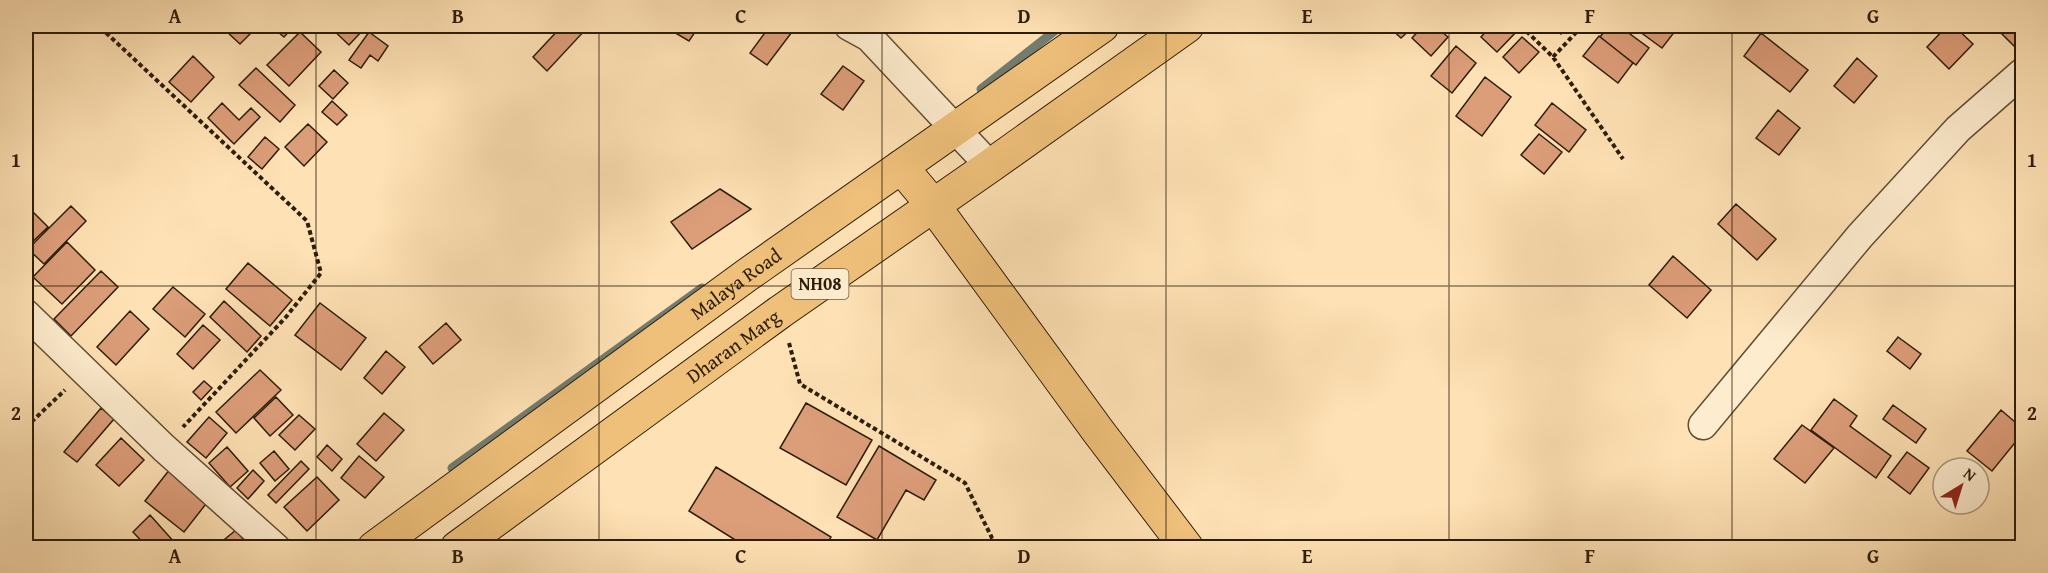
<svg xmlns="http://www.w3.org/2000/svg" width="2048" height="573" font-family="'Gentium Book Plus',serif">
	<rect width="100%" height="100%" fill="#fee1b4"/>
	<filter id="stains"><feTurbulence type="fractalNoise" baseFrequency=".00333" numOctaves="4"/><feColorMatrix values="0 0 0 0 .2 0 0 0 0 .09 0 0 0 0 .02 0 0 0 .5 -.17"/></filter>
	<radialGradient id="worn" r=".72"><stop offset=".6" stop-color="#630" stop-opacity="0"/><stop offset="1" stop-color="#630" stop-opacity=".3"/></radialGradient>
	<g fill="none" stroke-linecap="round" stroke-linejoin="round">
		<path stroke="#737c70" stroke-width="9" d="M981,89l80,-63
			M452,468l250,-180"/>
	</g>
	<path fill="#dc9d79" stroke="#2c1d09" stroke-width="1.5" d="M230,26h28l-18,18 -15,-14z
		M271,26h23l-10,11z
		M329,26h27l6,5 -13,14z
		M562,26h22l3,2 -40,43 -14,-14z
		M669,26h30l-10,15 -22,-13z
		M770,26h23l2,2 -28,37 -17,-12z
		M1388,26h26l-13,12z
		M1423,26h12l13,11 -17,19 -19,-18z
		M1491,26h19l7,5 -20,21 -16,-15z
		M1550,26h18l-7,8z
		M1609,26h10l30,22 -13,17 -36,-28z
		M1632,26h47l-17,22z
		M1947,26h7l19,18 -24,25 -22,-22z
		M2007,26h15v28l-22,-22z
		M300,32l21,20 -32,34 -22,-21z
		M369,32l19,14 -10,15 -8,-6 -9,13 -12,-8z
		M1761,33l47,37 -18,22 -46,-36z
		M1599,36l34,27 -15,20 -35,-27z
		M1522,37l17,15 -20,21 -16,-16z
		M1456,46l20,17 -24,30 -21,-17z
		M193,56l21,21 -23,25 -22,-20z
		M1857,58l20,18 -23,27 -20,-17z
		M843,66l21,15 -21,29 -22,-16z
		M256,68l39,37 -15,17 -41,-37z
		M334,70l14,13 -15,16 -14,-13z
		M1485,77l26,20 -29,39 -26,-20z
		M332,101l15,14 -10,10 -15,-13z
		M222,103l17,17 12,-12 9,9 -26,27 -26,-26z
		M1552,103l34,27 -17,22 -34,-27z
		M1778,110l22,18 -21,27 -23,-17z
		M308,124l19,18 -23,24 -19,-19z
		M1539,134l23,18 -18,22 -23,-19z
		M265,137l14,12 -17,20 -14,-12z
		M720,189l31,20 -59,40 -21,-27z
		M1736,204l40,35 -19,21 -39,-36z
		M71,206l15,15 -42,43 -16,-15z
		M31,210l17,17 -22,21v-33z
		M67,242l28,28 -33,34 -29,-27z
		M1673,256l38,34 -24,28 -38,-33z
		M248,263l44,37 -22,26 -44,-37z
		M101,271l17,16 -47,49 -17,-17z
		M173,287l32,27 -20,23 -32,-28z
		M224,301l37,35 -14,16 -37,-35z
		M320,303l46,35 -25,32 -46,-35z
		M130,311l19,18 -33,36 -19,-18z
		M446,323l15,17 -28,24 -14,-17z
		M203,325l17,15 -27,29 -16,-15z
		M1898,337l23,17 -11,15 -23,-18z
		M386,351l19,16 -23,27 -18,-16z
		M260,370l21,20 -45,43 -20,-21z
		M204,381l8,7 -11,12 -8,-8z
		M276,397l17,18 -23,21 -16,-18z
		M1834,399l23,17 -7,10 41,30 -15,22 -65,-48z
		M806,403l66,37 -26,45 -66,-37z
		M1893,405l33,24 -10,14 -33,-24z
		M101,408l13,11 -37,43 -13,-10z
		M2001,410l21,18v6l-30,37 -25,-20z
		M384,413l20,17 -28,31 -19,-17z
		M299,415l16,14 -20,21 -16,-15z
		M209,417l18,16 -21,25 -19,-16z
		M1802,425l32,23 -29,35 -31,-24z
		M121,438l23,22 -25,26 -23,-21z
		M327,445l15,14 -10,12 -15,-14z
		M879,446l57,34 -12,20 -18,-10 -29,50 -40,-23z
		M227,447l21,24 -18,16 -21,-24z
		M274,451l15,18 -14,12 -15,-18z
		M1907,452l22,16 -19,26 -22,-17z
		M359,456l25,21 -19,21 -24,-20z
		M301,461l8,8 -33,34 -8,-8z
		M716,467l115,70 -6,11h-77l-59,-37z
		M170,469l39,31 -25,32 -39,-31z
		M253,470l11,11 -16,18 -11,-11z
		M317,477l22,23 -32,31 -23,-24z
		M150,515l25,28 -5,5h-22l-15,-16z
		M236,530l14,18h-36z"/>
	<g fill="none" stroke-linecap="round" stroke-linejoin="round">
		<defs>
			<path id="minor" d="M849,26l20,11 121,129
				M26,314l138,134 112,100
				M1703,425l157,-189 98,-107 64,-56"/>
			<g id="primary">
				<path d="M901,167l32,38 165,226 89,117"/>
				<path id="s1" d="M374,548l373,-273 355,-249"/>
				<path id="s2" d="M457,548l323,-236 210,-146 197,-140"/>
			</g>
		</defs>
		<use href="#minor" stroke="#604e34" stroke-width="31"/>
		<use href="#primary" stroke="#2c1d09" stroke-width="35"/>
		<path stroke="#2c1d09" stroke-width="4" stroke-dasharray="4.5 3" stroke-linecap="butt" d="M93,26l9,3 205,192 14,52 -35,44 -103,110
			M1521,26l32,31 70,102
			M1553,57l29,-31
			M789,343l11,41 165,99 27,55 11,10
			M26,427l39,-37"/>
		<use href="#minor" stroke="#feecce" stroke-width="28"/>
		<use href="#primary" stroke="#efc07a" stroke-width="33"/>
	</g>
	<path fill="none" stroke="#2c1d09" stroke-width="1.5" stroke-opacity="0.55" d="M316,26v522M599,26v522M882,26v522M1166,26v522M1449,26v522M1732,26v522M26,286h1996"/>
	<g text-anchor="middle" stroke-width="6" stroke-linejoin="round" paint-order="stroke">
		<rect fill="#feecce" stroke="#6b5b44" stroke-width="1.5" x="791.5" y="269" width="57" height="30" rx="4.5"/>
		<g font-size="18" font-weight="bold" fill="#2c1d09">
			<text x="820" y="290">NH08</text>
		</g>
		<g font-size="20" fill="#2c1d09" stroke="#feecce">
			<text dy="7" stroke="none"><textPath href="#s1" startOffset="448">Malaya Road</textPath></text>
			<text dy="7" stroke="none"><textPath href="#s2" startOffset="342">Dharan Marg</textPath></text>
		</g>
	</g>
	<rect width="2048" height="573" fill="none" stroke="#fee1b4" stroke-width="66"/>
	<g transform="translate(1961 486) rotate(38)"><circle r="28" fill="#feecce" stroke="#aa997f" stroke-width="1.5"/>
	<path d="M0-4.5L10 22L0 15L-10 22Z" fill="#8f2418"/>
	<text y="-9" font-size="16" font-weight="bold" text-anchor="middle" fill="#2c1d09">N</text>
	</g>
	<rect x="33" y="33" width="1982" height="507" fill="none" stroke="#2c1d09" stroke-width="2"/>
	<g font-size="20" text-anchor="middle" font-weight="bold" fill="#2c1d09">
		<text x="175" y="23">A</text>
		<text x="458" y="23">B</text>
		<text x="741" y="23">C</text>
		<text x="1024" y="23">D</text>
		<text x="1307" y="23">E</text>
		<text x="1590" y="23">F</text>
		<text x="1873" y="23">G</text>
		<text x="16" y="167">1</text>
		<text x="2032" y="167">1</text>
		<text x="16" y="420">2</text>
		<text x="2032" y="420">2</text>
		<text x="175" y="563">A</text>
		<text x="458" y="563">B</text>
		<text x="741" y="563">C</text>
		<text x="1024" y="563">D</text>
		<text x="1307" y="563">E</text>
		<text x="1590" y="563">F</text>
		<text x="1873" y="563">G</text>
	</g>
	<rect width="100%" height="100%" filter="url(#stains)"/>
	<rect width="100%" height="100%" fill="url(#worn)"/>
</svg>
